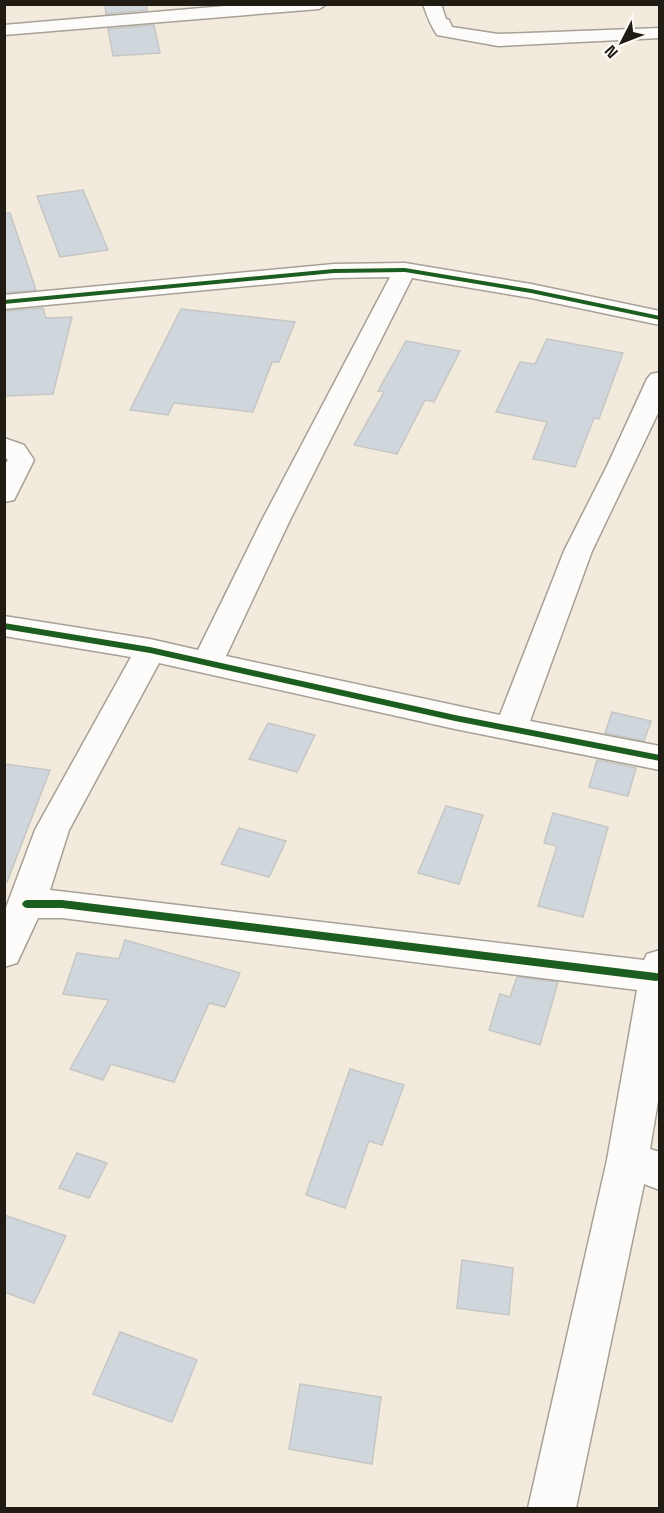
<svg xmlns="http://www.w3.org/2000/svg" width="664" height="1513" font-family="'Space Grotesk',sans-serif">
	<rect width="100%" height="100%" fill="#f2ebdd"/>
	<path fill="#d0d7dc" stroke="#c6c6c4" stroke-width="1.5" d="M105,4h41l1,6 -41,4z
		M154,25l6,28 -47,3 -5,-27z
		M83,190l25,60 -48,7 -23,-61z
		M4,213h6l26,77 -32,3z
		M43,308l3,10 26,-1 -19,77 -49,2v-85z
		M181,309l114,13 -16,40h-7l-19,50 -79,-9 -6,12 -38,-5z
		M547,339l76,14 -24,66 -5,-1 -19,49 -42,-8 14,-37 -51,-10 24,-50 15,2z
		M406,341l54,10 -26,51 -9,-2 -28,54 -43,-9 30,-53 -6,-1z
		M612,712l39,9 -7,20 -39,-8z
		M268,723l47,12 -18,37 -48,-13z
		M597,760l39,8 -8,28 -39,-9z
		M4,764l46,6 -43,112 -3,-1z
		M446,806l37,9 -24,69 -41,-11z
		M553,813l55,14 -25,90 -45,-11 19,-60 -13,-3z
		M239,828l47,13 -17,36 -48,-13z
		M125,940l115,33 -15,34 -16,-4 -35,79 -63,-18 -8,16 -33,-11 39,-69 -46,-6 14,-41 42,6z
		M517,977l41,5 -18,63 -51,-15 11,-36 10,3z
		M350,1069l54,16 -22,60 -13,-4 -24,67 -39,-13z
		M77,1153l30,10 -18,35 -30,-10z
		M4,1215l62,21 -32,67 -30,-11z
		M462,1260l51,8 -4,47 -52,-7z
		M120,1332l77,28 -25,62 -79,-28z
		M300,1384l81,13 -9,67 -83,-15z"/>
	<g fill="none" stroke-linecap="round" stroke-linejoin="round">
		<defs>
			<path id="minor" d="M248,4h79l-8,5 -315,26v-10z
				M423,4h18l5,15 3,1 3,7 46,7 162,-6v10l-162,8 -61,-11c-6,-9 -10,-19 -14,-31z
				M405,263l126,21 129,27v14l-129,-27 -119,-20 -123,244 -63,134 274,59 64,-164 43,-85 40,-87 4,-5 9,-2v37l-68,142 -62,170 130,25v24l-205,-41 -296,-66 -90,167 -19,60 594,70 3,-6 13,-4v139l-10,60 10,3v38l-16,-6 -68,324h-48l79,-348 30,-170 -575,-72h-24l-21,45 -13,4v-54l31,-83 96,-173 -127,-21v-20l146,23 48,11 63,-128 129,-245 -56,1 -330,31v-14l330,-31z
				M4,438l20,7 10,15 -20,40 -10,2v-36l4,-6 -4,-4z"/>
		</defs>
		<use href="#minor" stroke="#a6a096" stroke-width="3"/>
		<use href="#minor" fill="#fdfcfa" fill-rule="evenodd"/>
		<defs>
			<path id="cycleway" d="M405,268l126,21 129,27v4l-129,-27 -126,-21 -71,1 -330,31v-4l330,-31z
				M4,623l146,24 305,68 205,40v6l-205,-40 -305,-68 -146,-24z
				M27,900h35l594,73 4,1v6l-4,1 -594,-73h-35l-3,-1 -2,-3 2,-3z"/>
		</defs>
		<use href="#cycleway" stroke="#fffcf7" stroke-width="4"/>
		<use href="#cycleway" fill="#1b5e20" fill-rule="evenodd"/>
	</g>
	<rect width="664" height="1513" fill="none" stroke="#201c13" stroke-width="12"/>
	<g transform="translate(622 42) rotate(228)" stroke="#fffcf7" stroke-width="4.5" paint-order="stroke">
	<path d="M0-4.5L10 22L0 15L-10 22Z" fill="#201c13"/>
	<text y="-9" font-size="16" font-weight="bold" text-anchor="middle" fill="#201c13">N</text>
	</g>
</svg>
